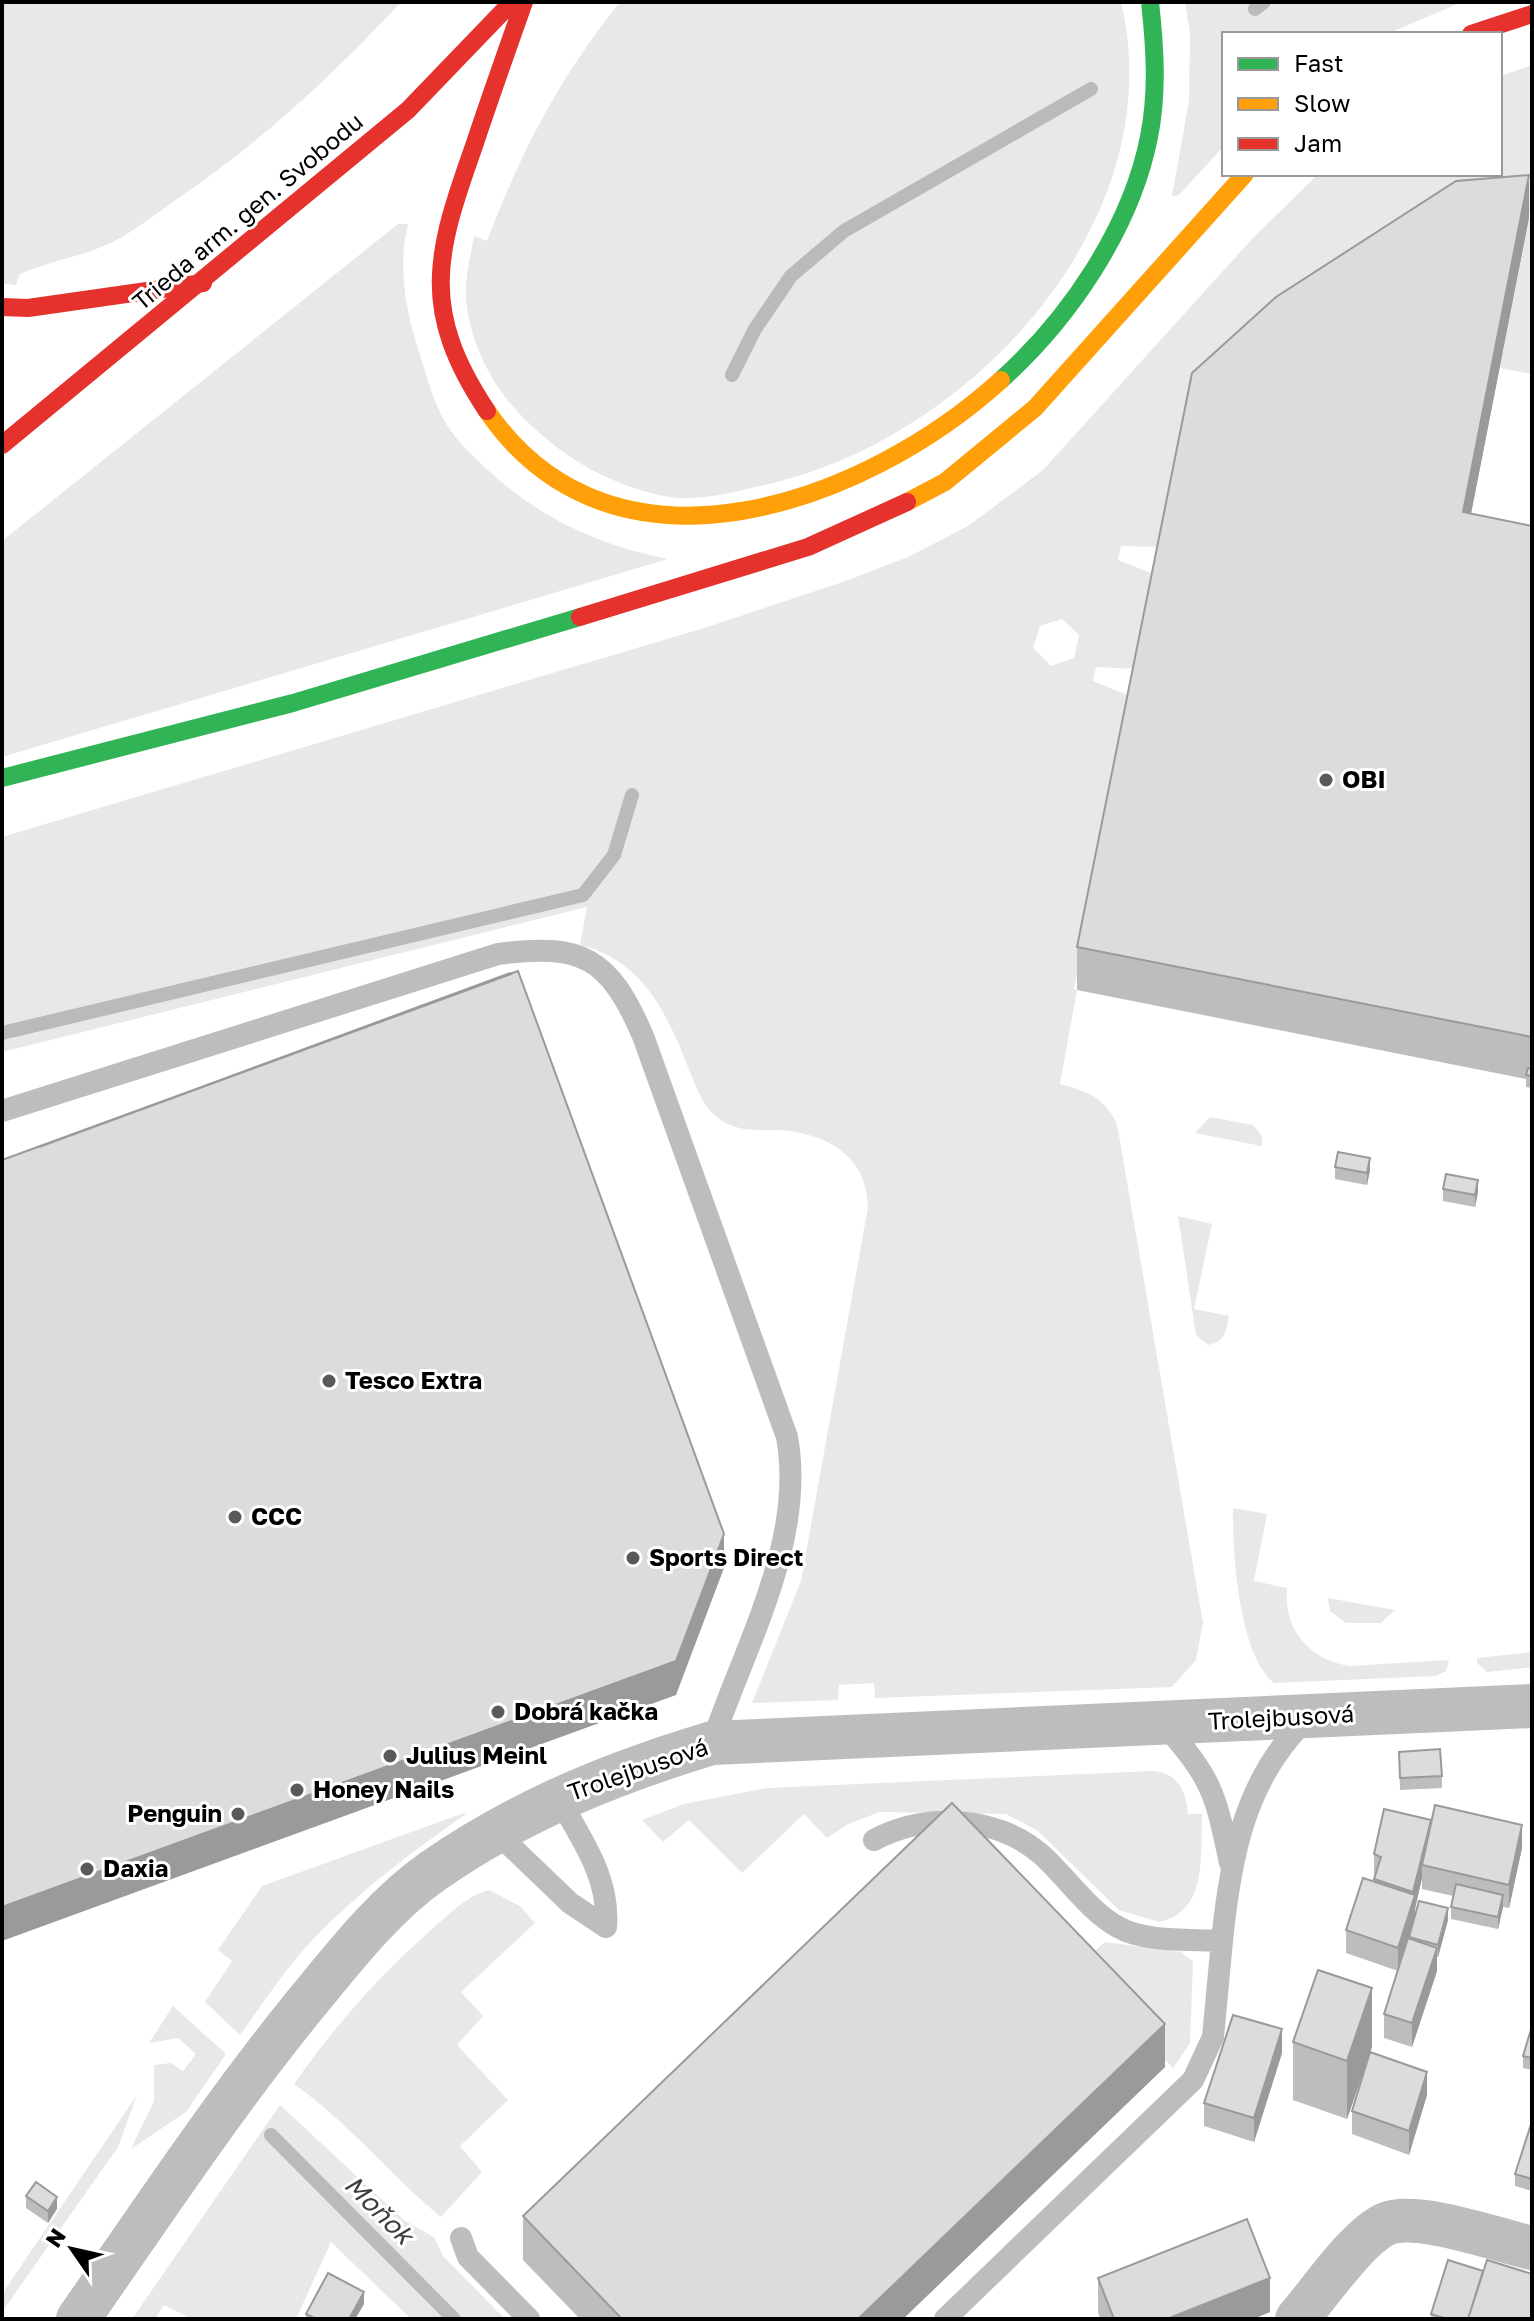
<svg xmlns="http://www.w3.org/2000/svg" width="1534" height="2321" font-family="'Golos Text',sans-serif">
	<rect width="100%" height="100%" fill="#fff"/>
	<path fill="#e8e8e8" fill-rule="evenodd" d="M2,2h399c-70,75 -139,139 -224,197 -21,15 -43,32 -66,44 -31,14 -61,18 -91,31l-4,11 -14,-2z
		M620,2h501c52,217 -147,433 -348,481 -35,8 -78,21 -114,12 -48,-11 -90,-34 -126,-68 -37,-33 -64,-81 -67,-131 -1,-20 5,-41 8,-60l13,5c35,-91 72,-163 133,-239z
		M1185,2h277l-75,32h-163v112l-45,49 -7,1 17,-95 1,-67z
		M1532,65v148l-77,6 -293,328 -41,-1 -3,14 38,15 -18,94 -42,-2 -3,14 39,16 -58,292 3,1 -17,94c28,8 43,12 57,40l86,499 -7,37 -24,27 -297,11 -1,-15 -35,2 -1,15 -86,3 49,-122 67,-374c-1,-47 -34,-70 -79,-76 -25,-3 -49,4 -71,-13 -16,-12 -20,-28 -28,-46 -22,-56 -45,-111 -110,-127l7,-38 -585,145v-215l702,-209 139,-46 65,-25 60,-31 75,-56 208,-230 67,-66h182v-98zM1062,619l17,16 -5,23 -23,8 -18,-18 7,-22z
		M1529,220h3v154l-32,-6z
		M398,224h10c-10,43 -3,83 10,125 9,26 15,56 31,79 11,17 27,31 41,44 53,48 109,73 178,87l-666,198v-216z
		M1210,1117l43,8 9,11v10l-67,-13z
		M1178,1216l34,8 -18,85 35,7c-3,15 -4,26 -21,29l-12,-10z
		M1233,1508l34,6 -13,67 33,7c-4,42 23,72 63,78l99,-6 -3,11 -10,5 -162,7c-35,-28 -42,-131 -41,-175z
		M1328,1598l67,12 -14,13h-35l-16,-12z
		M1532,1652v15l-45,5 -10,-9v-5z
		M1153,1771c25,2 33,20 35,43h14c-2,38 7,98 -43,108l-40,-12 -81,-79 -32,-17 -126,-2 -32,12 -21,14 -23,-24 -62,59 -53,-53 -26,22 -21,-22 42,-16 83,-16z
		M464,1813l2,1c-57,40 -112,81 -160,133 -24,27 -45,59 -66,88l-35,-33 27,-41 -14,-11 44,-64z
		M489,1890l31,16 15,17 -74,69 22,24 -26,29 51,55 -48,46 22,26 -41,45c-51,-42 -93,-95 -147,-133 40,-57 83,-106 135,-152 17,-15 38,-37 60,-42z
		M1105,1942l76,10 12,10 -3,81 -17,25 -97,-101z
		M173,2006l53,48 -40,58 -55,37 23,-48v-36l17,-2 12,8 13,-17 -18,-16 -29,5z
		M137,2095l-19,52 -116,165v-18z
		M280,2105l125,116 29,16 9,19 62,63h-94l-80,-77 -35,77h-104l-28,-14 -9,14h-23z"/>
	<g fill="none" stroke-linecap="round" stroke-linejoin="round">
		<path stroke="#bababa" stroke-width="14" d="M1255,9l9,-7
			M732,375l23,-46 36,-53 53,-45 247,-142
			M2,1033l581,-138 31,-40 18,-60
			M271,2135l183,184"/>
		<path stroke="#bdbdbd" stroke-width="22" d="M2,1111l496,-157c84,-11 111,3 145,82l144,401c19,104 -43,210 -75,306
			M1163,1723c49,56 52,68 67,140
			M496,1832l74,71 36,24c4,-50 -25,-88 -48,-130
			M874,1840c53,-28 123,-24 168,15 25,23 47,56 76,72 28,16 73,12 104,14l-9,96 -20,43 -248,239
			M1222,1941c8,-80 22,-162 84,-221
			M461,2238l7,19 61,62"/>
		<path stroke="#bdbdbd" stroke-width="44" d="M78,2319c76,-109 149,-220 234,-323 36,-44 74,-92 121,-125 86,-60 179,-98 279,-128l820,-37
			M1297,2319c22,-25 60,-82 89,-95 31,-13 111,16 146,24"/>
		<path stroke="#30b455" stroke-width="18" d="M1001,380c68,-61 130,-152 148,-243 9,-45 6,-90 1,-135
			M2,778l291,-75 287,-86"/>
		<path stroke="#ff9f0a" stroke-width="18" d="M487,411c127,186 380,91 514,-31
			M907,502l38,-20 90,-74 210,-234"/>
		<path stroke="#e5322d" stroke-width="18" d="M1471,34l61,-20
			M2,307l26,1 175,-25
			M487,411c-68,-102 -51,-158 -13,-265 16,-48 33,-96 50,-144
			M2,445l406,-335 104,-108
			M580,617l228,-70 99,-45"/>
	</g>
	<path fill="#bdbdbd" d="M1529,218l-58,295 61,13v562l-6,-1v-8l-449,-89v-43z
		M1335,1167l35,3 -3,15 -32,-6z
		M1443,1189l35,3 -3,15 -32,-6z
		M1399,1752l43,24v12l-42,2z
		M1431,1827l91,21 -13,60 -6,-1 -5,22 -47,-10v-12l2,-11 -31,-7v-11l-7,31v6l33,5 -10,37h-1v14l-25,76 -28,-9v-24l14,-43 -52,-18v-23l28,-49v-27z
		M1532,2026v44l-9,-2v-12z
		M1293,2042l79,5 -2,5 57,43 -18,60 -57,-21v-23l18,-57 -23,65 -54,-19z
		M1282,2053l-28,89 -50,-16v-23z
		M1165,2067l-262,252h-323l-57,-59v-44z
		M1532,2121v70l-17,-5v-12z
		M26,2196l31,13 -9,14 -22,-15z
		M1483,2271l49,48h-101v-5z
		M1098,2278l172,34 -17,7h-153l-2,-7z
		M364,2304l-9,15h-49v-5z"/>
	<path fill="#9a9a9a" d="M1529,175v43l-66,337v-43z
		M1370,1158v12l-3,15v-12z
		M1478,1180v12l-3,15v-12z
		M724,1534v34l-48,127 -674,246v-34z
		M1431,1820v24l-9,21v13l-7,31v10l-17,52v-23l15,-48v-8z
		M1522,1825v23l-13,60v-23z
		M1503,1895v12l-5,22v-12z
		M1448,1908v12l-10,37v-12z
		M1437,1948v23l-25,76v-24z
		M1372,1988v59l-25,72v-58z
		M1165,2024v43l-262,252h-45z
		M1282,2029v24l-28,89v-24z
		M1427,2072v23l-18,60v-24z
		M57,2197v12l-9,14v-12z
		M1270,2278v34l-17,7h-86z
		M364,2292v12l-9,15h-6z"/>
	<path fill="#dcdcdc" stroke="#9a9a9a" stroke-width="2" d="M1529,175l-66,337 69,14v511l-455,-90 115,-574 84,-76 180,-116z
		M518,971l206,563 -48,127 -674,246v-747z
		M510,973l1,1 -472,173z
		M1528,1068l4,1v7l-6,-1z
		M1338,1152l32,6 -3,15 -32,-6z
		M1446,1174l32,6 -3,15 -32,-6z
		M1440,1749l2,27 -42,2 -1,-26z
		M952,1803l213,221 -307,295h-236l-99,-103z
		M1435,1805l87,20 -13,60 -87,-20z
		M1384,1809l47,11 -18,72 -39,-13 7,-22 -7,-3z
		M1363,1878l52,17 -17,53 -52,-18z
		M1456,1884l47,11 -5,22 -47,-10z
		M1419,1901l29,7 -10,37 -29,-8z
		M1408,1938l29,10 -25,75 -28,-9z
		M1318,1970l54,18 -25,73 -54,-19z
		M1233,2015l49,14 -28,89 -50,-15z
		M1532,2026v32l-9,-2z
		M1370,2052l57,20 -18,59 -57,-20z
		M1532,2121v58l-17,-5z
		M36,2182l21,15 -9,14 -22,-15z
		M1247,2219l23,59 -103,41h-53l-16,-41z
		M1448,2260l35,11 -15,48h-21l-16,-5z
		M1487,2260l45,14v45h-64z
		M328,2273l36,19 -15,27h-33l-10,-5z"/>
	<g fill="#595959" stroke="#fff" stroke-width="3">
		<circle cx="1326" cy="780" r="8"/>
		<circle cx="329" cy="1381" r="8"/>
		<circle cx="235" cy="1517" r="8"/>
		<circle cx="633" cy="1558" r="8"/>
		<circle cx="498" cy="1712" r="8"/>
		<circle cx="390" cy="1756" r="8"/>
		<circle cx="297" cy="1790" r="8"/>
		<circle cx="238" cy="1814" r="8"/>
		<circle cx="87" cy="1869" r="8"/>
	</g>
	<g text-anchor="middle" stroke-width="6" stroke-linejoin="round" paint-order="stroke">
		<g font-size="24" fill="#000" stroke="#fff">
			<text transform="translate(248 212) rotate(-40)" y="8">Trieda arm. gen. Svobodu</text>
			<text transform="translate(1281 1718) rotate(-3)" y="8">Trolejbusová</text>
			<text transform="translate(638 1770) rotate(-19)" y="8">Trolejbusová</text>
		</g>
		<g font-size="24" font-weight="bold" fill="#000" stroke="#fff" text-anchor="start">
			<text x="1342" y="788">OBI</text>
			<text x="345" y="1389">Tesco Extra</text>
			<text x="251" y="1525">CCC</text>
			<text x="649" y="1566">Sports Direct</text>
			<text x="514" y="1720">Dobrá kačka</text>
			<text x="406" y="1764">Julius Meinl</text>
			<text x="313" y="1798">Honey Nails</text>
			<text x="222" y="1822" text-anchor="end">Penguin</text>
			<text x="103" y="1877">Daxia</text>
		</g>
		<g font-size="26" font-style="italic" fill="#3e3e3e" stroke="#fff">
			<text transform="translate(379 2210) rotate(45)" y="9">Moňok</text>
		</g>
	</g>
	<rect width="1534" height="2321" fill="none" stroke="#000000" stroke-width="8"/>
	<rect x="1222" y="32" width="280" height="144" fill="#ffffff" stroke="#999999" stroke-width="2"/>
	<rect x="1238" y="58" width="40" height="12" fill="#30b455" stroke="#999999" stroke-width="2"/>
	<text x="1294" y="72" font-size="24" fill="#000000">Fast</text>
	<rect x="1238" y="98" width="40" height="12" fill="#ff9f0a" stroke="#999999" stroke-width="2"/>
	<text x="1294" y="112" font-size="24" fill="#000000">Slow</text>
	<rect x="1238" y="138" width="40" height="12" fill="#e5322d" stroke="#999999" stroke-width="2"/>
	<text x="1294" y="152" font-size="24" fill="#000000">Jam</text>
	<g transform="translate(72 2249) rotate(304)" stroke="#ffffff" stroke-width="6" paint-order="stroke">
	<path d="M0-6L14 30L0 20L-14 30Z" fill="#000000"/>
	<text y="-12" font-size="22" font-weight="bold" text-anchor="middle" fill="#000000">N</text>
	</g>
</svg>
